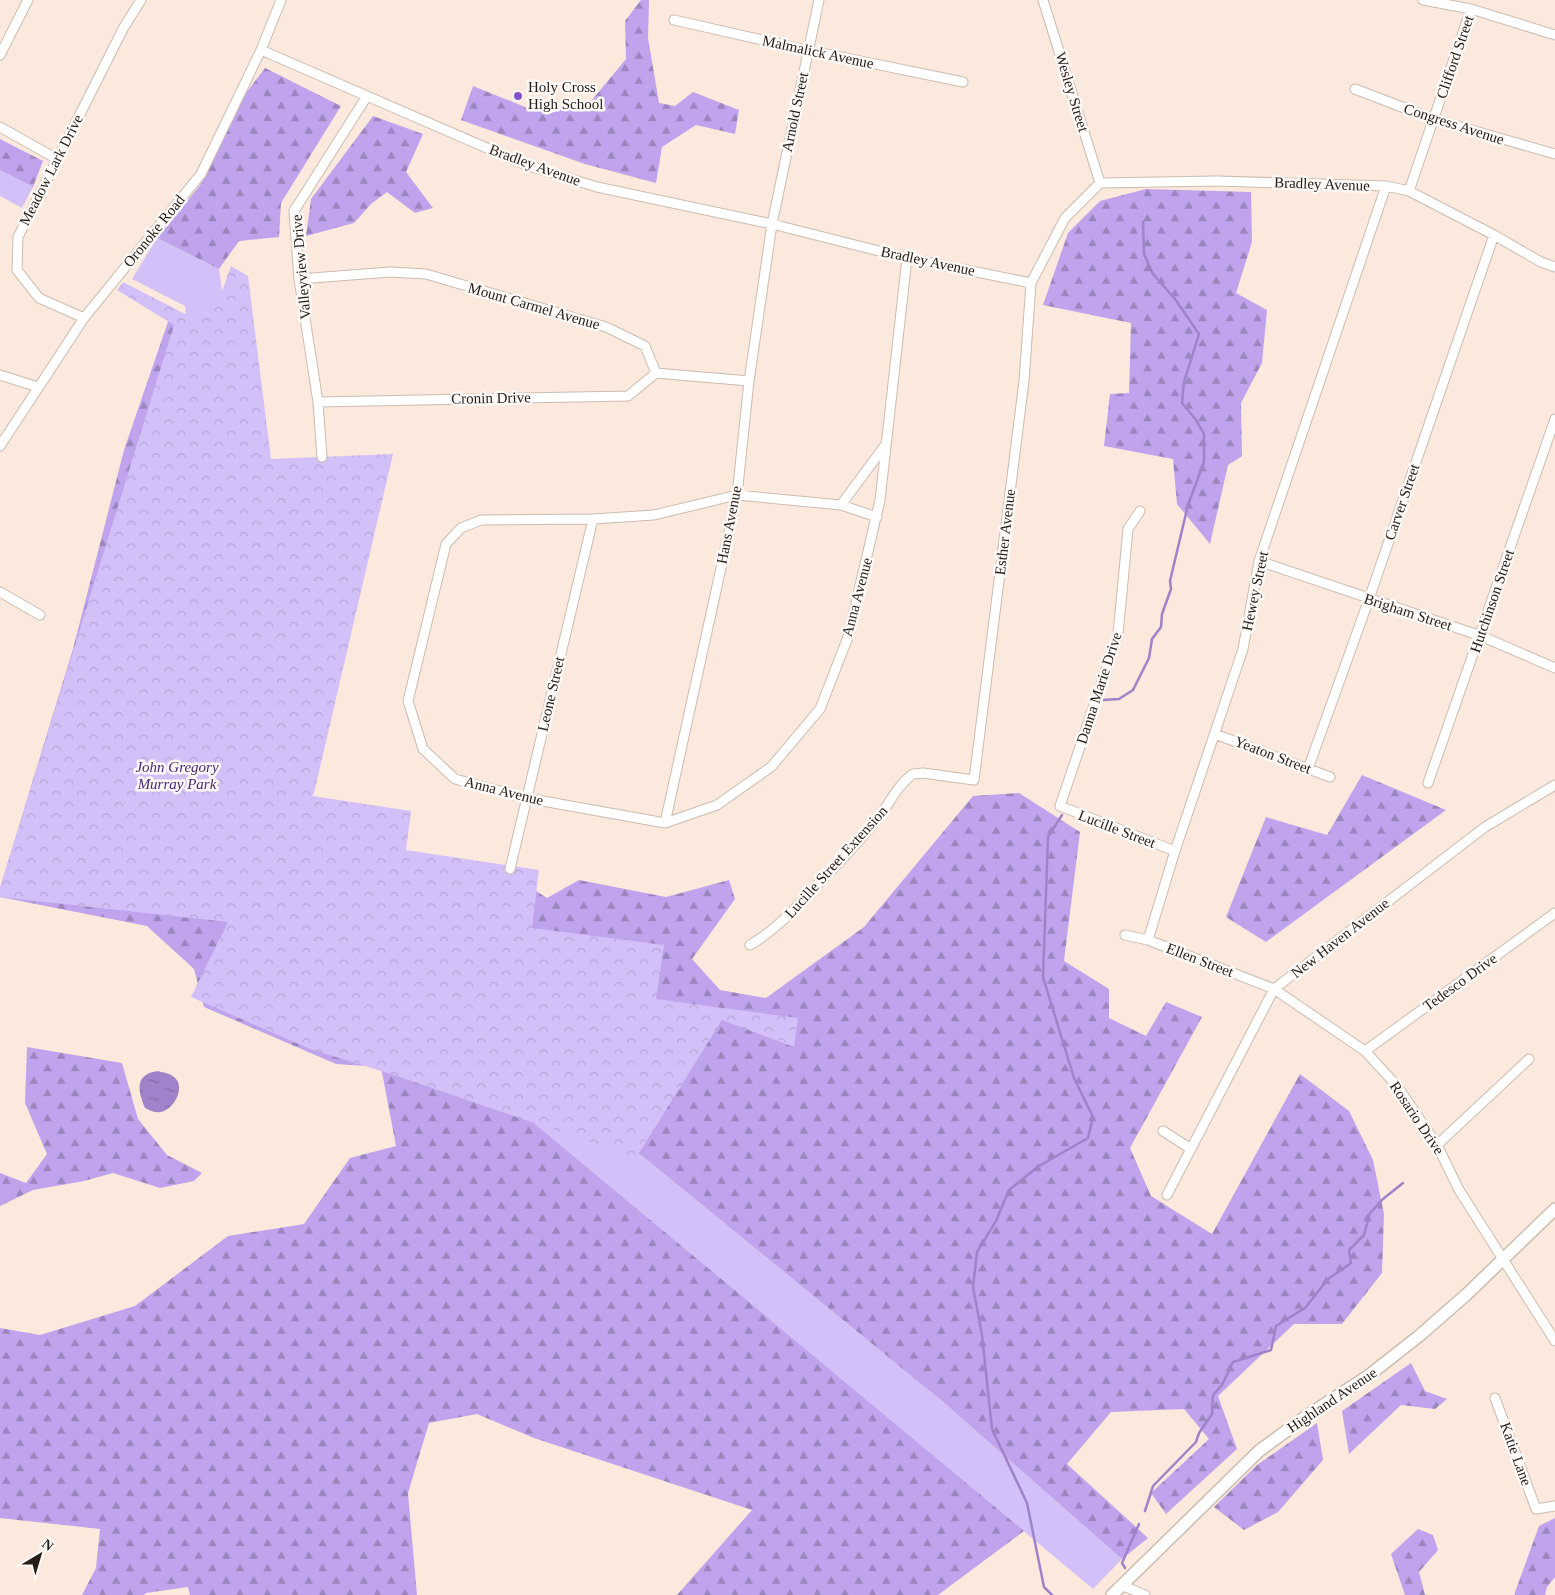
<svg xmlns="http://www.w3.org/2000/svg" width="1555" height="1595" font-family="Georgia,serif">
	<defs>
		<pattern id="forest-firs" width="22" height="20" patternUnits="userSpaceOnUse" patternTransform="scale(1.25)"><rect width="22" height="20" fill="#bfa4ed"/><path d="M5 1l3.5 6h-7zM16 11l3.5 6h-7z" fill="#9b85bf"/></pattern>
		<pattern id="park-crowns" width="20" height="18" patternUnits="userSpaceOnUse" patternTransform="scale(1.25)"><rect width="20" height="18" fill="#d4c0f9"/><path d="M2 6a3 3 0 1 1 6 0M12 15a3 3 0 1 1 6 0" fill="none" stroke="#b6a5d5"/></pattern>
		<pattern id="water-ripples" width="26" height="14" patternUnits="userSpaceOnUse" patternTransform="scale(1.25)"><rect width="26" height="14" fill="#9e83ca"/><path d="M2 4q2-2 4 0t4 0M15 11q2-2 4 0t4 0" fill="none" stroke="#816ba3"/></pattern>
	</defs>
	<rect width="100%" height="100%" fill="#fae9dc"/>
	<path fill="#d4c0f9" d="M0,170l33,17 -11,21 -22,-12z
		M157,238l62,31 13,91 -46,-40 -1,-14 -53,-27z
		M449,998l493,403 180,158 -29,30 -672,-560z"/>
	<path fill="url(#forest-firs)" d="M641,0h8l-1,38 11,65 16,3 18,-14 46,18 -4,24 -39,-9 -34,22 -6,36 -71,-19 -124,-44 12,-34 57,23 21,4 41,-13 34,-41 -1,-38z
		M265,68l76,38 -60,97 -2,34 -40,4 -20,28 -62,-31 44,-54 45,-91z
		M373,116l50,18 -17,38 27,36 -18,5 -28,-21 -16,12 -17,19 -48,13 5,-37z
		M0,139l43,22 -10,26 -33,-17z
		M1146,189l105,3 1,50 -16,51 31,17 -5,53 -21,40 1,53 -14,9 -18,79 -33,-40 -4,-45 -69,-13 6,-52 19,-1 2,-70 -88,-18 25,-72 32,-32z
		M171,313l15,7 -20,324 255,385 603,502 -86,64h-261l75,-85 -218,-72 -57,-24 -48,9 -21,70 9,102h-227l-2,-8 -42,6 -2,2h-62l14,-27 4,-39 -100,-11v-190l40,7 95,-29 93,-70 76,-12 46,-66 46,-12 -15,-79 -45,-3 -132,-57 -10,-38 -47,-43 -147,-29v-9l73,-239 51,-199z
		M1362,775l84,35 -180,132 -40,-25 40,-100 61,18z
		M1019,793l61,39 -16,129 45,28v29l37,18 20,-34 36,15 -72,131 21,48 61,38 88,-160 49,37 24,49 11,54 -2,59 -40,51h-48l-76,72 19,53 -71,65 -15,-21 58,-54 -25,-30 -73,3 -44,52 81,74 -26,21 -180,-158 -493,-403 75,-115 23,15 32,-18 87,17 63,-17 6,19 -43,60 28,31 46,8 98,-71 109,-131z
		M27,1047l95,16 16,56 29,36 35,18 -8,8 -34,7 -47,-15 -29,8 -51,9 -33,16v-33l26,10 21,-29 -22,-51z
		M1411,1363l14,28 22,8 -12,10 -34,-4 -52,49 -7,-43z
		M1317,1423l6,37 -45,52 -34,18 -30,-23 43,-42z
		M1555,1518v59l-8,10 -2,8h-31l25,-69z
		M1418,1529l15,6 5,15 -19,22 6,23h-20l-14,-41z"/>
	<path fill="url(#park-crowns)" d="M231,266l17,10 23,183 122,-5 -79,339 -2,3 99,15 -5,39 133,20 -7,58 132,17 -8,54 142,19 -4,29 -72,-27 -86,138 -239,-82 -87,-27 -119,-52 37,-75 -228,-25v-9l174,-563 -57,-35 6,-8 66,34 31,-19z"/>
	<path fill="url(#water-ripples)" d="M158,1071c6,2 13,2 18,8 8,9 -1,28 -12,32 -7,3 -13,0 -19,-3 -7,-17 -11,-34 13,-37z"/>
	<g fill="none" stroke-linecap="round" stroke-linejoin="round">
		<path stroke="#9e83ca" stroke-width="2.5" d="M1103,700l16,-1 14,-9 16,-32 3,-19 9,-12 1,-13 9,-25 -1,-8 18,-76 16,-43v-28l-8,-14 -14,-17 2,-21 15,-48 -24,-35 -22,-25 -9,-20 -1,-32
			M1145,1511l8,-25 43,-44 3,-9 13,-19 1,-19 9,-10 11,-23 38,-12 5,-24 29,-18 23,-29 23,-16 -2,-13 15,-15 6,-22 13,-14 20,-16
			M1125,1568l-3,-5 17,-39
			M1052,1595l-8,-8 -17,-84 -35,-74 -10,-94 -9,-48 4,-35 19,-31 13,-31 30,-24 49,-28 5,-21 -19,-39 -31,-101 5,-140 14,-22"/>
		<defs>
			<path id="minor" d="M1043,0l57,183
				M1423,0l48,9 84,26
				M674,20l133,30 156,32
				M261,50l265,115 71,22 175,37 135,34 124,25 34,-65 35,-35 117,-2 169,5 23,5 85,44 47,27 14,5
				M0,55l28,-55
				M1355,89l78,30 122,35
				M0,127l57,32
				M1409,191l62,-182
				M299,279l91,-7 36,2 180,53 39,19 11,27 93,8
				M84,318l-45,-20 -22,-28 1,-33 106,-210 17,-27
				M0,375l38,12
				M318,402l310,-6 28,-23
				M886,444l-45,61 -104,-10 -83,20 -61,4 -112,1 -20,8 -15,16 -38,157 15,48 32,30 71,19 139,25 52,-18 54,-38 49,-58 28,-72 32,-137 27,-242
				M0,446l84,-128 117,-144 60,-124 20,-50
				M322,457l-4,-55 -19,-123 -5,-68 73,-115
				M841,505l36,12
				M1140,511l-12,18 -10,105 -58,172 115,45
				M1259,561l222,75 74,32
				M0,592l40,23
				M1215,734l115,43
				M1308,769l61,-170 125,-364
				M1428,783l127,-364
				M665,823l72,-328 12,-114 23,-157 47,-224
				M510,869l83,-350
				M1125,935l23,5 126,49 91,62 33,36 39,58 22,45 96,151
				M1148,940l27,-89 68,-202 16,-88 127,-375
				M750,945c26,-15 45,-36 65,-58 21,-21 41,-42 60,-65 13,-15 21,-36 38,-48l10,-1 51,7 50,-399 7,-98
				M1365,1051l190,-138
				M1163,1131l28,18
				M1437,1145l92,-86
				M1167,1195l107,-206 211,-162 70,-42
				M1495,1398l41,111 19,-3
				M1121,1585l24,10"/>
			<path id="major" d="M1112,1595l147,-144 49,-36 60,-39 51,-40 48,-42 88,-85"/>
		</defs>
		<use href="#minor" stroke="#ccbcaf" stroke-width="11"/>
		<use href="#major" stroke="#ccbcaf" stroke-width="14"/>
		<use href="#minor" stroke="#fff" stroke-width="9"/>
		<use href="#major" stroke="#fff" stroke-width="11"/>
	</g>
	<circle fill="#8752ca" stroke="#fcf9f6" stroke-width="2" cx="518" cy="96" r="5"/>
	<g text-anchor="middle" stroke-width="5" stroke-linejoin="round" paint-order="stroke">
		<g font-size="15" fill="#241e19" stroke="#fcf9f6">
			<text transform="translate(818 52) rotate(12)" y="5">Malmalick Avenue</text>
			<text transform="translate(1455 57) rotate(-71)" y="5">Clifford Street</text>
			<text transform="translate(1072 92) rotate(73)" y="5">Wesley Street</text>
			<text transform="translate(795 112) rotate(-78)" y="5">Arnold Street</text>
			<text transform="translate(1454 124) rotate(18)" y="5">Congress Avenue</text>
			<text transform="translate(535 165) rotate(20)" y="5">Bradley Avenue</text>
			<text transform="translate(51 170) rotate(-63)" y="5">Meadow Lark Drive</text>
			<text transform="translate(1322 184) rotate(2)" y="5">Bradley Avenue</text>
			<text transform="translate(154 231) rotate(-51)" y="5">Oronoke Road</text>
			<text transform="translate(928 261) rotate(12)" y="5">Bradley Avenue</text>
			<text transform="translate(301 267) rotate(-95)" y="5">Valleyview Drive</text>
			<text transform="translate(534 306) rotate(16)" y="5">Mount Carmel Avenue</text>
			<text transform="translate(491 398) rotate(-1)" y="5">Cronin Drive</text>
			<text transform="translate(1402 502) rotate(-71)" y="5">Carver Street</text>
			<text transform="translate(729 525) rotate(-79)" y="5">Hans Avenue</text>
			<text transform="translate(1005 532) rotate(-83)" y="5">Esther Avenue</text>
			<text transform="translate(1255 591) rotate(-78)" y="5">Hewey Street</text>
			<text transform="translate(857 597) rotate(-75)" y="5">Anna Avenue</text>
			<text transform="translate(1492 601) rotate(-71)" y="5">Hutchinson Street</text>
			<text transform="translate(1408 612) rotate(18)" y="5">Brigham Street</text>
			<text transform="translate(1099 688) rotate(-72)" y="5">Danna Marie Drive</text>
			<text transform="translate(551 694) rotate(-77)" y="5">Leone Street</text>
			<text transform="translate(1273 755) rotate(21)" y="5">Yeaton Street</text>
			<text transform="translate(504 791) rotate(14)" y="5">Anna Avenue</text>
			<text transform="translate(1117 829) rotate(21)" y="5">Lucille Street</text>
			<text transform="translate(836 862) rotate(-48)" y="5">Lucille Street Extension</text>
			<text transform="translate(1340 938) rotate(-38)" y="5">New Haven Avenue</text>
			<text transform="translate(1200 960) rotate(21)" y="5">Ellen Street</text>
			<text transform="translate(1460 982) rotate(-36)" y="5">Tedesco Drive</text>
			<text transform="translate(1417 1118) rotate(56)" y="5">Rosario Drive</text>
			<text transform="translate(1332 1400) rotate(-34)" y="5">Highland Avenue</text>
			<text transform="translate(1516 1454) rotate(70)" y="5">Katie Lane</text>
		</g>
		<g font-size="15" fill="#241e19" stroke="#fcf9f6" text-anchor="start">
			<text x="528" y="92">Holy Cross<tspan x="528" dy="17">High School</tspan></text>
		</g>
		<g font-size="15" font-style="italic" fill="#4b2578" stroke="#fcf9f6">
			<text x="177" y="772">John Gregory<tspan x="177" dy="17">Murray Park</tspan></text>
		</g>
	</g>
	<g transform="translate(40 1555) rotate(38)" stroke="#fcf9f6" stroke-width="4" paint-order="stroke">
	<path d="M0-4L9 19L0 12L-9 19Z" fill="#241e19"/>
	<text y="-8" font-size="14" font-weight="bold" text-anchor="middle" fill="#241e19">N</text>
	</g>
</svg>
